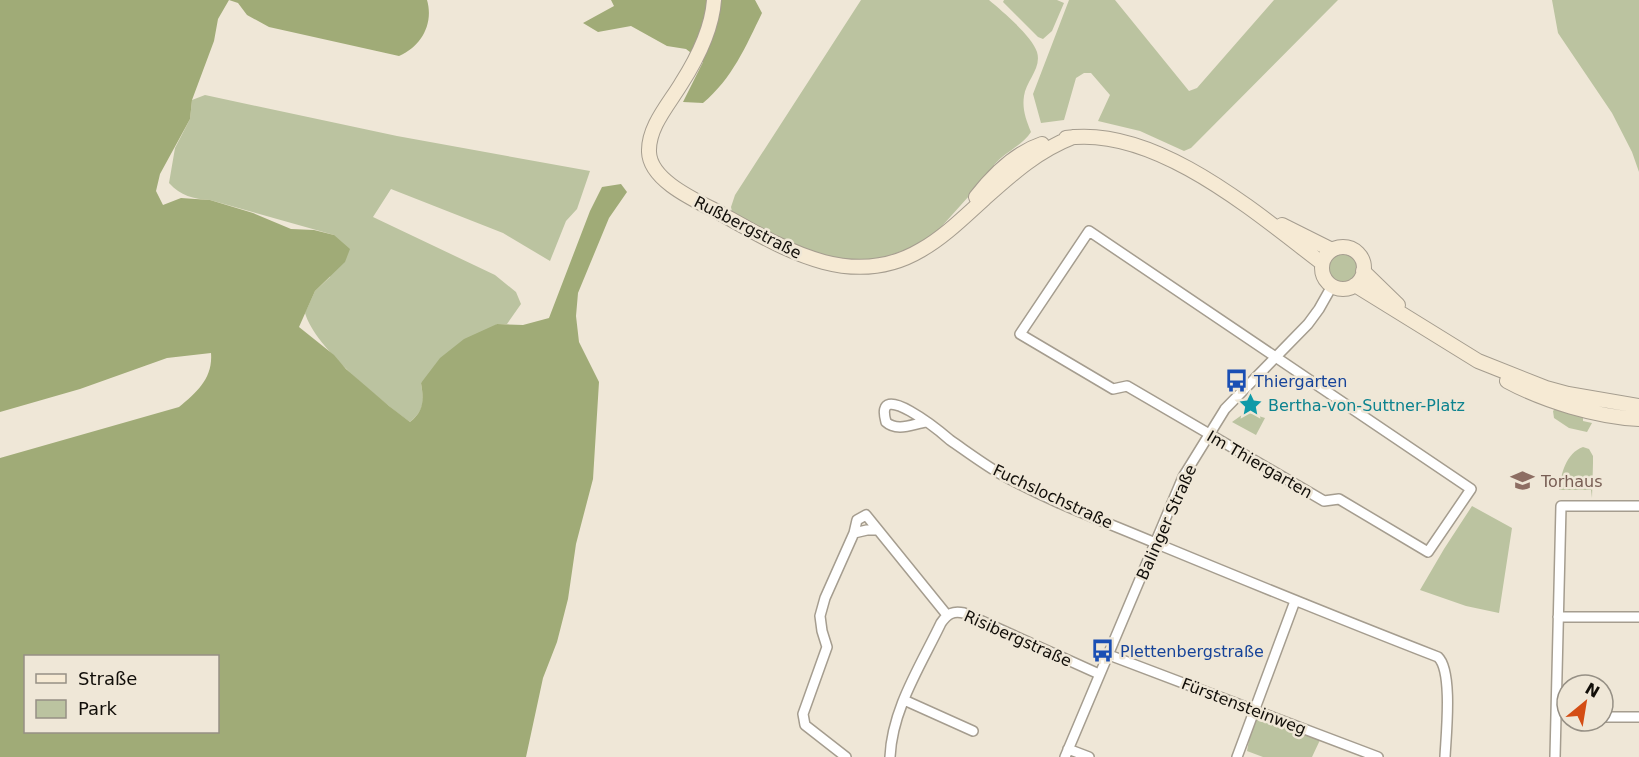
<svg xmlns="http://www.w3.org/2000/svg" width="1639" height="757" font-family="'DejaVu Sans',sans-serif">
	<rect width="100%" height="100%" fill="#efe7d7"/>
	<path fill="#bbc3a0" d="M861,0h128c13,11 43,36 48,52 5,16 -11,29 -13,44 -2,13 2,24 7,36 -9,14 -27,20 -37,33l1,2 -61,68 -18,11 -39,14 -22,2 -46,-9 -76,-37 -2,-9 4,-12z
		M1004,0h53l7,3 -12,28 -9,8 -5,-2 -35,-35z
		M1069,0h46l74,91 8,-3 77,-88h64l-147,148 -7,3 -44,-20 -42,-10 12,-26 -19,-22h-7l-8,5 -12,42 -23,3 -8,-29z
		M1552,0h87v172l-7,-20 -20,-39 -54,-80z
		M205,95l192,41 193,35 -13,38 -11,12 -16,40 -47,-28 -112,-44 -18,28 122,58 21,17 5,12 -14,20h-10l-76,59c3,19 4,26 -11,39 -30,-22 -95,-74 -105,-109l10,-22 15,-14 4,-42 -124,-35c-17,-1 -29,-4 -41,-17l6,-35 15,-29 2,-19z
		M1327 267a16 16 0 1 1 32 0a16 16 0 1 1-32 0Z
		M1555,409l28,8v4l9,2 -5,9 -18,-4 -15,-10 -1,-7z
		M1246,412l19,6 -9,17 -24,-13z
		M1583,447l6,2 4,7v7l-1,35 -1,-8h-32c2,-16 7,-37 24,-43z
		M1472,506l40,22 -13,85 -33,-7 -46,-16 24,-41z
		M1255,716l35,11 30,13 -8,17h-49l-16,-6 4,-22z"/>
	<path fill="#a0ab77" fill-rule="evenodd" d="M0,0h427c7,24 -6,47 -28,56l-130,-29 -22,-12 -9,-12 -9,-3 -11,19 -4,22 -22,59 -2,19 -30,55 -4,17 7,14 18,-7 29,2 43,13 38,16 23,1 20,5 16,14 -5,13 -30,29 -16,36 35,28 12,14 43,37 21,16c14,-11 14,-22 11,-39l19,-25 24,-19 33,-15 26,1 26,-7 41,-107 12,-24 19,-3 6,8 -18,26 -31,75 -2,23 3,26 20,40 -6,97 -17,65 -8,55 -11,43 -14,36 -17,79h-526v-299l179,-51c18,-15 34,-29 32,-54l-44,5 -87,31 -80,23zM26,656h192v76h-192z
		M611,0h144l7,13c-16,33 -30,66 -59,90l-20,-1 20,-40 -17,-13 -19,-3 -36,-20 -33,6 -15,-9 31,-17z"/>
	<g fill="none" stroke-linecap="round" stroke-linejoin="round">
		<defs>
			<path id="street" d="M1089,231l382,258 -43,63 -89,-53 -15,2 -197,-115 -14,3 -93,-55z
				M926,422c-13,2 -29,10 -40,0 -13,-46 56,11 64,18 16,11 32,23 49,33 51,29 107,49 161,72 92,38 185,76 278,112 15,14 8,78 7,100
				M854,533l13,-3h11
				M1558,617h81
				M1109,655l269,102
				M904,700l69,31
				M1603,717h36
				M1068,749l21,8
				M846,757l-41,-32 -2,-11 24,-67 -5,-16 -2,-15 5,-18 29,-65 3,-13 9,-5 81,100
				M890,757c2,-48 31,-92 51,-134 7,-10 12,-12 23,-10l135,61
				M1065,757l118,-280 42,-68 83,-85 11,-15 13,-23
				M1237,757l58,-156
				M1555,757l6,-251h78"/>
			<path id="secondary" d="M714,0c-2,30 -17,59 -33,84 -12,20 -33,43 -32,68 1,29 48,49 69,60 63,35 132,80 203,38 23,-13 43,-33 63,-51 28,-25 53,-48 89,-62
				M1066,138c89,-13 189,74 256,125
				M976,197c17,-22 39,-44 66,-53
				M1282,225l50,25
				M1322 268a21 21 0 1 1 42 0a21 21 0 1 1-42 0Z
				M1363,271l35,34
				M1355,285l123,76 68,27 22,6 71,12
				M1507,381c37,20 90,36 132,38"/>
		</defs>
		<use href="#street" stroke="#a59d8f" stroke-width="12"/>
		<use href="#secondary" stroke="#a59d8f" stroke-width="16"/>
		<use href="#street" stroke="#fff" stroke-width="9"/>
		<use href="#secondary" stroke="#f6ead4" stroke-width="14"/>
	</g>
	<defs>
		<symbol id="bus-bare" viewBox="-9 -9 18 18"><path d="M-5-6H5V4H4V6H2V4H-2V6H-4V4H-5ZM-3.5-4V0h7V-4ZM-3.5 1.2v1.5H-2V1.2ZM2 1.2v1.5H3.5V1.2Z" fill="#1a4fb4" stroke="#efe7d7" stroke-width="2.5" paint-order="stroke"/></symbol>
		<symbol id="sight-bare" viewBox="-9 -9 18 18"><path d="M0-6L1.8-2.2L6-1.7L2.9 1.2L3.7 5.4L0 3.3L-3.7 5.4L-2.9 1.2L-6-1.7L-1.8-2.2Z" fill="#0f9aa8" stroke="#efe7d7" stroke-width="2.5" paint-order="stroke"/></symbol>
		<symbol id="school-bare" viewBox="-9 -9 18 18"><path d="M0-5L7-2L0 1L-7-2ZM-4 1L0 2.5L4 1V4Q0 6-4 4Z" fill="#8d6e63" stroke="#efe7d7" stroke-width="2.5" paint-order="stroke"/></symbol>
	</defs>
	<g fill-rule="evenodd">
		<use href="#bus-bare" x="1220" y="364" width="33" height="33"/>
		<use href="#sight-bare" x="1234" y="388" width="33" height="33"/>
		<use href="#school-bare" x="1506" y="464" width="33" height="33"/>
		<use href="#bus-bare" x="1086" y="634" width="33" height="33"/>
	</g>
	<g text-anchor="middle" stroke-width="5" stroke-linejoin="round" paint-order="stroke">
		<g font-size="16" fill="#110e09" stroke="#efe7d7">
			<text transform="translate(748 227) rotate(27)" y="6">Rußbergstraße</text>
			<text transform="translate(1260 464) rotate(30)" y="6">Im Thiergarten</text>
			<text transform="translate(1053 496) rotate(25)" y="6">Fuchslochstraße</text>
			<text transform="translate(1166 522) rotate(-66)" y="6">Balinger Straße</text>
			<text transform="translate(1018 638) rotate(24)" y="6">Risibergstraße</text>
			<text transform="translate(1244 706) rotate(21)" y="6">Fürstensteinweg</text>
		</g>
		<g font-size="16" fill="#164399" stroke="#efe7d7" text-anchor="start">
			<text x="1254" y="387">Thiergarten</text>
			<text x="1120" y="657">Plettenbergstraße</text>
		</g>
		<g font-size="16" fill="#0d838f" stroke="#efe7d7" text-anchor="start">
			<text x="1268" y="411">Bertha-von-Suttner-Platz</text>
		</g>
		<g font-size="16" fill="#785e54" stroke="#efe7d7" text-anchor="start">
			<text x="1541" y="487">Torhaus</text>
		</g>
	</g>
	<rect x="24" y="655" width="195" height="78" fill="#efe7d7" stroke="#969085" stroke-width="1.5"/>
	<rect x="36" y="674" width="30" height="9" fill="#f6ead4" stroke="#969085" stroke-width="1.5"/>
	<text x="78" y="685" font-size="18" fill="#110e09">Straße</text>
	<rect x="36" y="700" width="30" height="18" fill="#bbc3a0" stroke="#969085" stroke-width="1.5"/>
	<text x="78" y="715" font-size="18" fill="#110e09">Park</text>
	<g transform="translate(1585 703) rotate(30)"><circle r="28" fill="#efe7d7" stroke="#969085" stroke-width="1.5"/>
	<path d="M0-4.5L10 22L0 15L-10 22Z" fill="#d44d14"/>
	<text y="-9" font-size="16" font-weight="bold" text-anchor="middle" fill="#110e09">N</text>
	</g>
</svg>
